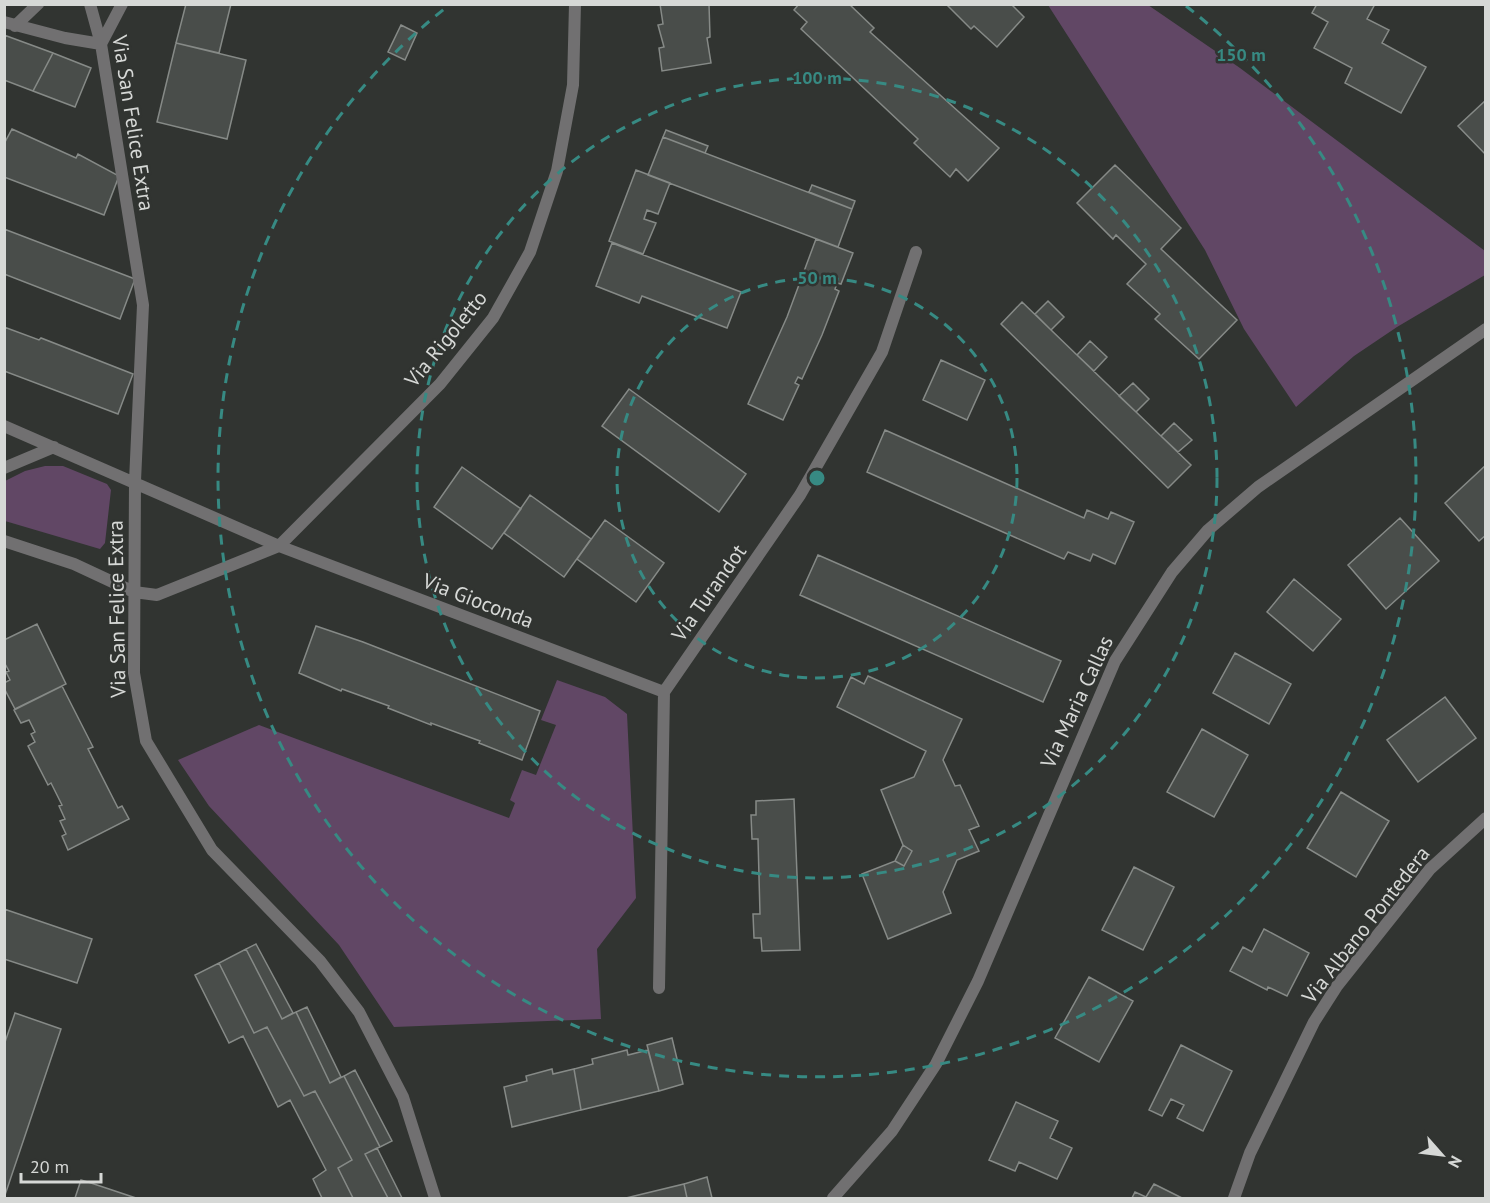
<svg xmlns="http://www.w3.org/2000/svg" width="1490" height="1203" font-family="'PT Sans',sans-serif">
	<rect width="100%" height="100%" fill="#313431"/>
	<path fill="#614765" d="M1048,5h100l92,63 245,183v24l-88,52 -43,29 -58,51 -52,-78 -39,-79z
		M45,466h18l44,18 4,6 -6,53 -5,6 -95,-28v-40l20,-10z
		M557,680l48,17 22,17 9,184 -39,51 4,70 -207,8 -55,-82 -130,-139 -31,-46 81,-35 250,93 6,-15 -5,-3 12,-30 14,5 20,-50 -15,-5z"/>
	<path fill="#494d4a" stroke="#868a87" stroke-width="1.5" d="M186,4h45l-12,49 -43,-10z
		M660,4h49l1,33 -3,1 4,25 -49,8 -3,-23 5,-1 -6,-22 5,-1z
		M799,4h50l25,24 -4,4 129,116 -31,33 -12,-12 -6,8 -36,-34 4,-4 -117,-110 6,-7 -13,-12z
		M946,4h65l13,13 -27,30 -23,-21 -3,3z
		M1317,4h58l-8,15 22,11 -7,13 44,24 -25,46 -56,-30 7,-15 -38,-20 14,-26 -16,-9z
		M401,25l16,8 -12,27 -17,-8z
		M4,35l49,18 -20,38 -29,-11z
		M176,43l70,17 -19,79 -70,-17z
		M53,53l38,15 -16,39 -42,-16z
		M1486,100v55l-28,-29z
		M12,129l64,29 2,-4 41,22 -15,39 -100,-38v-33z
		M666,130l42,16 -3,7 -42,-16z
		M663,137l189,72 -14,38 -190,-72z
		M1115,165l66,63 -20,21 76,71 -38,39 -44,-40 5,-5 -33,-30 19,-20 -30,-29 -3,4 -36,-36z
		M636,170l34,13 -12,31 -11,-4 -3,9 12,4 -13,31 -34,-13z
		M812,185l43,16 -3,8 -43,-17z
		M4,229l131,50 -15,40 -116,-45z
		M816,239l37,14 -12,31 -4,-1 -2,6 4,2 -17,44 -20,44 -4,-2 -3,6 4,2 -16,35 -35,-16 39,-87z
		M612,243l129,49 -14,36 -85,-32 -3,7 -43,-17z
		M1048,301l16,16 -13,13 -16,-16z
		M1022,302l169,163 -23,23 -167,-164z
		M4,327l35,13 2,-2 92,36 -15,40 -114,-43z
		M1090,341l17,16 -13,14 -17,-16z
		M941,360l44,20 -18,40 -44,-20z
		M1133,383l16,16 -13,13 -17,-16z
		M629,389l117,85 -27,38 -117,-86z
		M1174,423l18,17 -14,12 -17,-16z
		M885,430l199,88 3,-8 21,9 3,-7 23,10 -19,42 -22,-10 -3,7 -22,-9 -4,7 -197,-87z
		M1486,465v70l-7,6 -34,-38z
		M462,467l59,42 -29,40 -58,-42z
		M530,495l61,44 -27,38 -60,-44z
		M1400,518l39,43 -53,48 -38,-44z
		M605,520l59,43 -28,39 -59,-43z
		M818,555l243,106 -18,41 -243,-107z
		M1294,579l47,40 -28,32 -46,-39z
		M37,624l29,60 -51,25 -11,-21v-5l6,-3 -4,-8 3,-1 -5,-9v-22z
		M316,626l47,16 177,69 -18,49 -43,-17 1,-2 -49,-18v2l-43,-17 1,-2 -47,-17 -1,2 -42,-18z
		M1235,653l56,31 -22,40 -56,-31z
		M868,676l94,43 -19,41 12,26 5,-1 19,41 -10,4 10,21 -22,9 -14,32 8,21 -63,26 -26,-65 33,-13 9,5 8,-15 -9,-6 -22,-55 33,-13 12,-26 -89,-44 14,-30 13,7z
		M62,686l31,61 -5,2 30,59 4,-2 7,13 -61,31 -6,-14 4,-2 -6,-13 5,-2 -6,-13 3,-1 -11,-22 -3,2 -20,-39 7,-4 -4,-8 4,-2 -6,-12 -8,3 -7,-13z
		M1445,697l31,41 -58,44 -31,-42z
		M1202,729l46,26 -34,62 -47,-25z
		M1341,792l48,29 -33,56 -49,-29z
		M794,799l6,151 -38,1 -1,-13h-7l-1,-24h7l-2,-75h-6l-1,-24h5v-14z
		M903,845l9,6 -8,15 -9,-5z
		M1134,867l40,20 -31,63 -41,-20z
		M4,909l88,30 -15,44 -73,-24z
		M1264,929l45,24 -22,43 -19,-9 -1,3 -37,-19 13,-24 9,5z
		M256,944l37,69 -11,6 -36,-70z
		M246,949l36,70 14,-7 34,71 14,-7 36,71 -15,7 23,44h-35l-15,-30 14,-8 -37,-69 -11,5 -37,-69 -13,6 -35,-70z
		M219,963l35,70 13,-6 37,69 11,-5 37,69 -14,8 15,30h-31l-9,-19 13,-9 -36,-70 -12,7 -35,-71 -14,7 -34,-68z
		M1089,977l44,24 -34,61 -44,-24z
		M307,1007l34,70 -11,6 -34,-71z
		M15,1013l46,16 -57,169v-153z
		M672,1038l11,46 -24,7 -12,-46z
		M1181,1045l51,26 -29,60 -26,-13 7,-13 -13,-6 -9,17 -13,-6z
		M627,1050l1,5 20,-5 11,41 -78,19 -7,-41 19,-5 -1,-5z
		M552,1069l1,5 21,-5 7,41 -69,17 -8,-40 23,-6 -1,-5z
		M355,1070l37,71 -12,6 -36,-71z
		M1016,1102l42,19 -8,17 22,10 -15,31 -38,-17 -4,9 -26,-11z
		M377,1148l25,50h-14l-23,-44z
		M707,1177l5,21h-25l-3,-14z
		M81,1180l10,3 45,15h-61z
		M684,1184l3,14h-61z
		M1154,1184l28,14h-50l3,-6 11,5z"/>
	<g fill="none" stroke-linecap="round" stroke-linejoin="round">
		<path stroke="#717071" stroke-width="12" d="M90,4l11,40 42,261 -8,176 -1,192 12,68 66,109 108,111 39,51 44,85 32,101
			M4,22l61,16 36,6
			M15,26l23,-22
			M101,44l21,-40
			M4,426l275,120 385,146
			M4,468l50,-21
			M4,541l70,23 60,28 23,3 122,-49 161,-162 53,-66 37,-66 27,-81 16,-86 2,-81
			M659,988l5,-296 136,-197 82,-143 34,-100
			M833,1198l59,-67 44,-67 42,-83 137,-320 57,-89 36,-42 50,-43 228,-158
			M1234,1198l16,-45 64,-131 23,-36 93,-117 56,-51"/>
	</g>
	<g fill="none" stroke="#378a83" stroke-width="3" stroke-dasharray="10 8">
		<circle cx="817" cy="478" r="200"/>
		<circle cx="817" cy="478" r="400"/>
		<path d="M1186 6A599 599 0 1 1 448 6"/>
	</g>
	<g text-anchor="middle" stroke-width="5" stroke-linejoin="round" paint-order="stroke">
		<g font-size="21" fill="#d6d8d6" stroke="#313431">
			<text transform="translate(133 123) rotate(81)" y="7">Via San Felice Extra</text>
			<text transform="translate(446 339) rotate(-51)" y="7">Via Rigoletto</text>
			<text transform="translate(709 593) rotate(-55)" y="7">Via Turandot</text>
			<text transform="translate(478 601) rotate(21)" y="7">Via Gioconda</text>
			<text transform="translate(117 609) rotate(-91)" y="7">Via San Felice Extra</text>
			<text transform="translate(1077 702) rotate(-65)" y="7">Via Maria Callas</text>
			<text transform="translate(1366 925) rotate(-52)" y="7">Via Albano Pontedera</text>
		</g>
	</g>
	<circle cx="817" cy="478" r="9" fill="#378a83" stroke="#313431" stroke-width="3"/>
	<g font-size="18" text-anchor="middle" font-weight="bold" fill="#378a83" stroke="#313431" stroke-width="5" stroke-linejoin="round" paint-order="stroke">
		<text x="1241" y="61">150 m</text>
		<text x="817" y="84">100 m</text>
		<text x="817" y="284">50 m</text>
	</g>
	<rect width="1490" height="1203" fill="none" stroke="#d6d8d6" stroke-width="12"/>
	<g transform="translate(1442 1155) rotate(118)" stroke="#313431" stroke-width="4.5" paint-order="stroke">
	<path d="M0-4.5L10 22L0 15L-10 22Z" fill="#d6d8d6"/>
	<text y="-9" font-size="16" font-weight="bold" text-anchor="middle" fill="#d6d8d6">N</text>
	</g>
	<path d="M21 1173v9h80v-9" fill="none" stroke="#d6d8d6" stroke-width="3"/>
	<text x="30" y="1173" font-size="18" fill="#d6d8d6" stroke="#313431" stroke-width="4.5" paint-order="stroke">20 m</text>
</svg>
